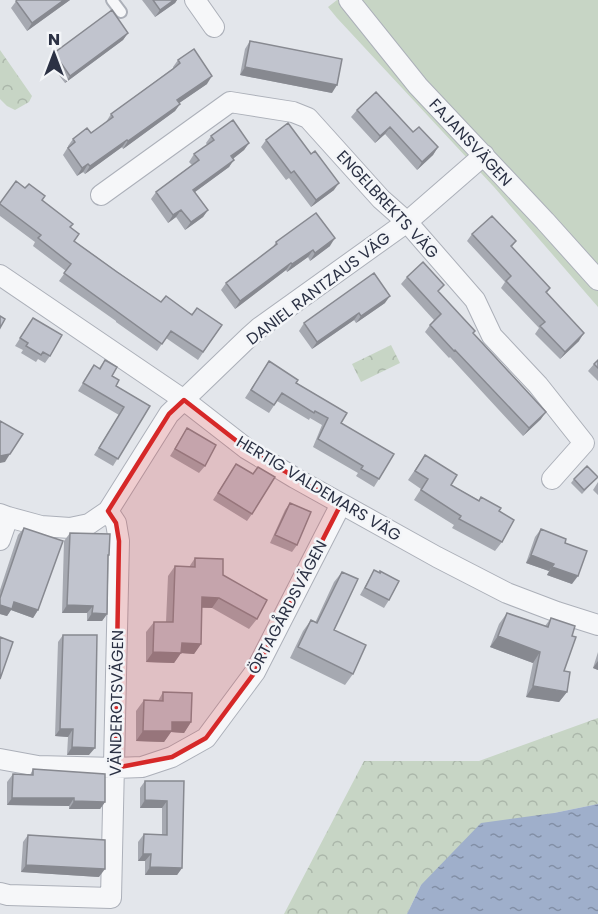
<svg xmlns="http://www.w3.org/2000/svg" width="598" height="914" font-family="Poppins,sans-serif">
	<defs>
		<pattern id="forest-crowns" width="20" height="18" patternUnits="userSpaceOnUse" patternTransform="scale(1.5)"><rect width="20" height="18" fill="#c7d5c5"/><path d="M2 6a3 3 0 1 1 6 0M12 15a3 3 0 1 1 6 0" fill="none" stroke="#abb7aa"/></pattern>
		<pattern id="water-ripples" width="26" height="14" patternUnits="userSpaceOnUse" patternTransform="scale(1.5)"><rect width="26" height="14" fill="#9fafcb"/><path d="M2 4q2-2 4 0t4 0M15 11q2-2 4 0t4 0" fill="none" stroke="#828fa6"/></pattern>
	</defs>
	<rect width="100%" height="100%" fill="#e3e6eb"/>
	<path fill="#c7d5c5" d="M337,0h261v307l-104,-120 -157,-169 -9,-11z"/>
	<path fill="url(#forest-crowns)" d="M0,50l32,46 -3,6 -14,8 -8,-4 -7,-7z
		M391,345l9,18 -39,19 -9,-18z
		M598,718v86l-44,9 -133,72 -14,29h-123l80,-153h115z"/>
	<path fill="url(#water-ripples)" d="M598,804v110h-191l14,-29 60,-62 73,-10z"/>
	<g fill="none" stroke-linecap="round" stroke-linejoin="round">
		<defs>
			<path id="lane" d="M112,0l9,12"/>
			<path id="street" d="M195,0l19,27
				M349,0l69,86 127,135 53,59
				M101,195l129,-93 63,10 15,6 73,81 26,23 68,78 17,36 46,49 46,58 -32,36
				M0,275l184,125 63,49 48,29 142,79 70,36 50,19 41,13
				M0,514l8,3 33,9 29,2 19,-4 19,-13 61,-97 81,-78 9,-8 148,-106 77,-67
				M0,540l8,-23
				M0,759l38,7 77,2 27,-1 30,-10 34,-19 49,-66 86,-168
				M0,893l8,2 103,3 8,-357 -3,-18 -8,-12"/>
		</defs>
		<use href="#lane" stroke="#acb0b9" stroke-width="14"/>
		<use href="#street" stroke="#acb0b9" stroke-width="22"/>
		<use href="#lane" stroke="#f6f7f9" stroke-width="10"/>
		<use href="#street" stroke="#f6f7f9" stroke-width="20"/>
	</g>
	<path fill="#a6a9b1" d="M17,0h53l-43,31 -16,-23z
		M142,0h35l-2,3 -20,14z
		M128,33l-5,7 -58,43 -17,-22 6,-8z
		M250,41l82,52 -92,-18 5,-26z
		M178,60l29,24 -28,19 1,1 -5,7 -52,38 -1,-2 -37,27 -2,-2 -6,4 -14,-21 5,-8v-1l5,-7 18,-6 15,-11 5,-8 62,-46v-1z
		M357,110l56,22 25,15 -5,8 -16,15 -32,-36 -10,9 -24,-26z
		M211,136l38,7 -5,7 -11,9 -4,8 -34,25 13,18 -5,7 -18,13 -9,-13 -8,6 -17,-24 5,-7 36,-27 -3,-3 5,-8 13,-9 -1,-2z
		M266,140l68,50 -23,17 -22,-29 -3,2 -25,-33z
		M42,200l28,27 4,14 87,61 61,23 -24,35 -32,-22 -9,13 -41,-29v-1l-57,-40 7,-10 -33,-25 2,-4 -35,-26v-13z
		M472,234l44,7 -4,6 38,41 -3,5 32,48 -19,18 -25,-25 4,-6 -38,-40 4,-6 -38,-41z
		M276,242l54,4 -20,15 -2,-4 -21,15 -1,-2 -51,39 -14,-19 5,-7 47,-36z
		M407,277l32,16 102,126 -18,17 -73,-79 -1,1 -24,-26 5,-7 4,-5 -33,-36z
		M385,303l-29,20 -2,-3 -42,29 -13,-18 5,-8z
		M33,318l17,38 -5,7 -7,-4 -2,3 -15,-9 2,-3 -8,-4z
		M105,360l11,26 34,20 -37,60 -19,-11 25,-40 -41,-24 16,-26 5,3z
		M598,360v21l-10,-10 6,-7z
		M269,361l27,22 45,40 38,56 -5,8 -18,-11 2,-3 -45,-26 9,-22 -12,-7 -1,2 -32,-19 -8,12 -24,-15z
		M187,428l18,38 -6,7 -29,-17z
		M425,455l26,30 48,26 3,31 -7,9 -43,-23 2,-3 -40,-25 7,-11 -13,-9z
		M236,464l16,50 -5,7 -34,-21z
		M598,477l-16,17 -11,-11 3,-4z
		M598,482v13l-5,-5z
		M290,503l7,42 -5,7 -22,-9 15,-33z
		M24,528l14,82 -5,8 -22,-8 -4,6 -7,-2v-24l18,-55z
		M541,529l24,14 7,41 -25,-9 2,-4 -23,-8 9,-26z
		M70,533l39,22 -1,2 -1,57 -5,7h-15v-8h-25l2,-72z
		M195,558l28,17 34,44 -8,10 -37,-21h-10l-1,36 -7,10 -13,-1 -7,10 -28,-1v-30l8,-10h12l2,-46 7,-10 14,1z
		M374,570l5,3 10,27 -5,8 -24,-13z
		M342,572l-8,58 19,44 -8,11 -55,-27 13,-27 8,-11 4,3 19,-41z
		M507,613l38,13 6,-8 21,18 -8,35 3,21 -8,10 -33,-5 7,-34 -43,-16 9,-23z
		M63,635l26,120h-22l1,-18 -13,-1 3,-94z
		M598,652v18l-5,-2z
		M163,692l28,30 -7,11 -13,-1 -7,10 -28,-1v-30l8,-11 14,1z
		M33,769l72,33 -5,7h-31v-3l-62,-1v-23l6,-8 17,1z
		M145,781h39l-2,87 -5,7h-32v-14h-7v-19l6,-8 18,1v-27h-22v-20z
		M28,835l71,42 -78,-5 2,-30z"/>
	<path fill="#878990" d="M64,0h6l-43,31 5,-8z
		M174,0h3l-2,3 -20,14 5,-7z
		M128,33l-5,7 -58,43 5,-7z
		M245,67l92,18 -5,8 -92,-18z
		M212,76l-5,8 -35,24 5,-8z
		M180,104l-5,7 -52,38 5,-8z
		M390,127l-5,7 -10,9 5,-7z
		M127,140l-5,7 -37,27 5,-8z
		M249,143l-5,7 -18,14 5,-8z
		M438,147l-5,8 -16,15 5,-8z
		M234,160l-5,7 -41,30 5,-7z
		M88,164l-5,8 -6,4 5,-8z
		M339,183l-5,7 -23,17 5,-7z
		M181,210l-5,7 -8,6 5,-8z
		M208,210l-5,7 -18,13 6,-8z
		M335,238l-5,8 -20,15 5,-8z
		M313,250l-5,7 -21,15 5,-8z
		M291,263l-5,7 -51,39 5,-8z
		M390,296l-5,7 -29,20 5,-7z
		M359,313l-5,7 -42,29 5,-7z
		M584,333l-5,8 -19,18 5,-7z
		M546,412l-5,7 -18,17 6,-8z
		M10,454l-5,8 -5,1v-7z
		M531,555l23,9 -5,7 -23,-8z
		M552,567l26,9 -6,8 -25,-9z
		M202,597l17,1 -7,10 -17,-1z
		M14,602l24,8 -5,8 -22,-8 -4,6 -7,-2v-9z
		M67,605l26,1 -6,7h-25z
		M92,613l15,1 -5,7h-15z
		M498,636l42,16 -7,11 -43,-16z
		M182,643l19,1 -7,10 -13,-1 -7,10 -28,-1 7,-10z
		M598,661v9l-5,-2z
		M533,686l34,6 -8,10 -33,-5z
		M172,722h19l-7,11 -13,-1 -7,10 -28,-1 7,-10z
		M60,729h13l-5,8 -13,-1z
		M72,747l23,1 -6,7h-22z
		M12,798h62l-5,8 -62,-1z
		M145,800l22,1 -5,7h-22z
		M74,801l31,1 -5,7h-31z
		M143,854h8l-6,7h-7z
		M26,865l79,4 -6,8 -78,-5z
		M150,867l32,1 -5,7h-32z"/>
	<path fill="#c1c4ce" stroke="#878990" stroke-width="1.5" d="M17,0h47l-32,23 -16,-22z
		M153,0h21l-14,10z
		M112,10l16,23 -58,43 -16,-23z
		M250,41l92,18 -5,26 -92,-18z
		M194,49l18,27 -35,24 3,4 -52,37 -1,-1 -37,26 -2,-2 -6,4 -14,-20 7,-6 -2,-3 14,-11 4,5 22,-16 -2,-3 62,-45 7,-6 -2,-3z
		M376,92l37,40 6,-5 19,20 -16,15 -32,-35 -10,9 -23,-26z
		M233,120l16,23 -18,13 3,4 -41,30 15,20 -17,12 -10,-12 -8,5 -17,-23 43,-32 -5,-6 20,-14 -3,-4z
		M288,123l23,31 4,-3 24,32 -23,17 -22,-29 -3,2 -25,-33z
		M16,181l9,7 4,-4 16,12 -3,4 31,24 -3,3 9,7 -5,7 43,31 44,30 5,-6 26,19 5,-7 25,17 -19,27 -32,-21 -9,13 -98,-71 7,-9 -33,-26 3,-3 -41,-31v-1z
		M316,213l19,25 -20,15 -2,-3 -21,14 -1,-1 -51,38 -14,-18 51,-39 -1,-2z
		M492,216l24,25 -5,5 39,42 -4,4 38,41 -19,19 -25,-26 5,-4 -39,-41 5,-5 -39,-42z
		M423,262l21,23 -6,6 37,40 -2,2 73,79 -17,16 -74,-78 -1,1 -24,-26 11,-11 -34,-37z
		M374,273l16,23 -29,20 -2,-3 -42,29 -13,-19z
		M0,316l5,3 -5,9z
		M33,318l29,17 -12,21 -7,-4 -2,3 -15,-9 2,-3 -8,-5z
		M105,360l12,7 -5,9 7,4 -3,6 34,20 -32,53 -19,-11 25,-41 -41,-24 11,-18 6,4z
		M598,360v8l-4,-4z
		M269,361l29,19 -2,3 51,30 -6,10 53,31 -15,25 -18,-10 2,-3 -45,-27 10,-21 -13,-7 -1,2 -32,-20 -8,12 -23,-15z
		M0,421l23,13 -13,20 -10,2z
		M187,428l29,17 -11,21 -30,-17z
		M425,455l32,20 -6,10 28,16 2,-4 20,11 -2,3 15,9 -12,22 -43,-23 2,-3 -40,-26 7,-11 -13,-8z
		M236,464l17,10 5,-7 17,10 -23,37 -34,-21z
		M587,466l11,11 -14,13 -10,-11z
		M290,503l21,9 -14,33 -22,-10z
		M24,528l39,13 -25,69 -24,-8 -2,7 -12,-4v-7z
		M541,529l25,10 -1,4 22,8 -9,25 -26,-9 2,-3 -23,-9z
		M70,533l40,1 -1,21h-1l-1,59 -15,-1 1,-7 -26,-1z
		M195,558l28,1v16l44,25 -10,19 -38,-21 -17,-1 -1,47 -19,-1 -1,10 -28,-1 1,-30h19l2,-56 20,1z
		M374,570l6,3v-2l19,10 -10,19 -24,-12z
		M342,572l16,7 -24,51 32,15 -13,29 -55,-27 13,-27 6,3z
		M507,613l41,14 3,-9 24,8 -3,10 4,1 -12,34 6,1 -3,20 -34,-6 7,-34 -42,-16z
		M63,635h34l-2,113 -23,-1 1,-18h-13z
		M0,637l13,5 -13,37z
		M163,692l29,1 -1,29h-19v9h-29l1,-31 19,1z
		M33,769l72,5v28l-31,-1v-3h-62l1,-24 20,1z
		M145,781h39l-2,87 -32,-1 1,-13h-8l1,-20 23,1v-34l-22,-1z
		M28,835l77,5v29l-79,-4z"/>
	<path fill="#d62828" fill-opacity="0.2" stroke="#d62828" stroke-width="4.5" stroke-linejoin="round" d="M184,400l63,49 94,55 -86,168 -49,66 -34,19 -57,11 4,-227 -3,-18 -8,-12 61,-97z"/>
	<g text-anchor="middle" stroke-width="5" stroke-linejoin="round" paint-order="stroke">
		<g font-size="16" fill="#2b3144" stroke="#f3f5f8">
			<text transform="translate(471 142) rotate(47)" y="6">FAJANSVÄGEN</text>
			<text transform="translate(388 204) rotate(47)" y="6">ENGELBREKTS VÄG</text>
			<text transform="translate(318 288) rotate(-37)" y="6">DANIEL RANTZAUS VÄG</text>
			<text transform="translate(319 488) rotate(31)" y="6">HERTIG VALDEMARS VÄG</text>
			<text transform="translate(287 607) rotate(-62)" y="6">ÖRTAGÅRDSVÄGEN</text>
			<text transform="translate(116 703) rotate(-89)" y="6">VÄNDEROTSVÄGEN</text>
		</g>
	</g>
	<g transform="translate(54 54)" stroke="#f3f5f8" stroke-width="4.5" paint-order="stroke">
	<path d="M0-4.5L10 22L0 15L-10 22Z" fill="#2b3144"/>
	<text y="-9" font-size="16" font-weight="bold" text-anchor="middle" fill="#2b3144">N</text>
	</g>
</svg>
